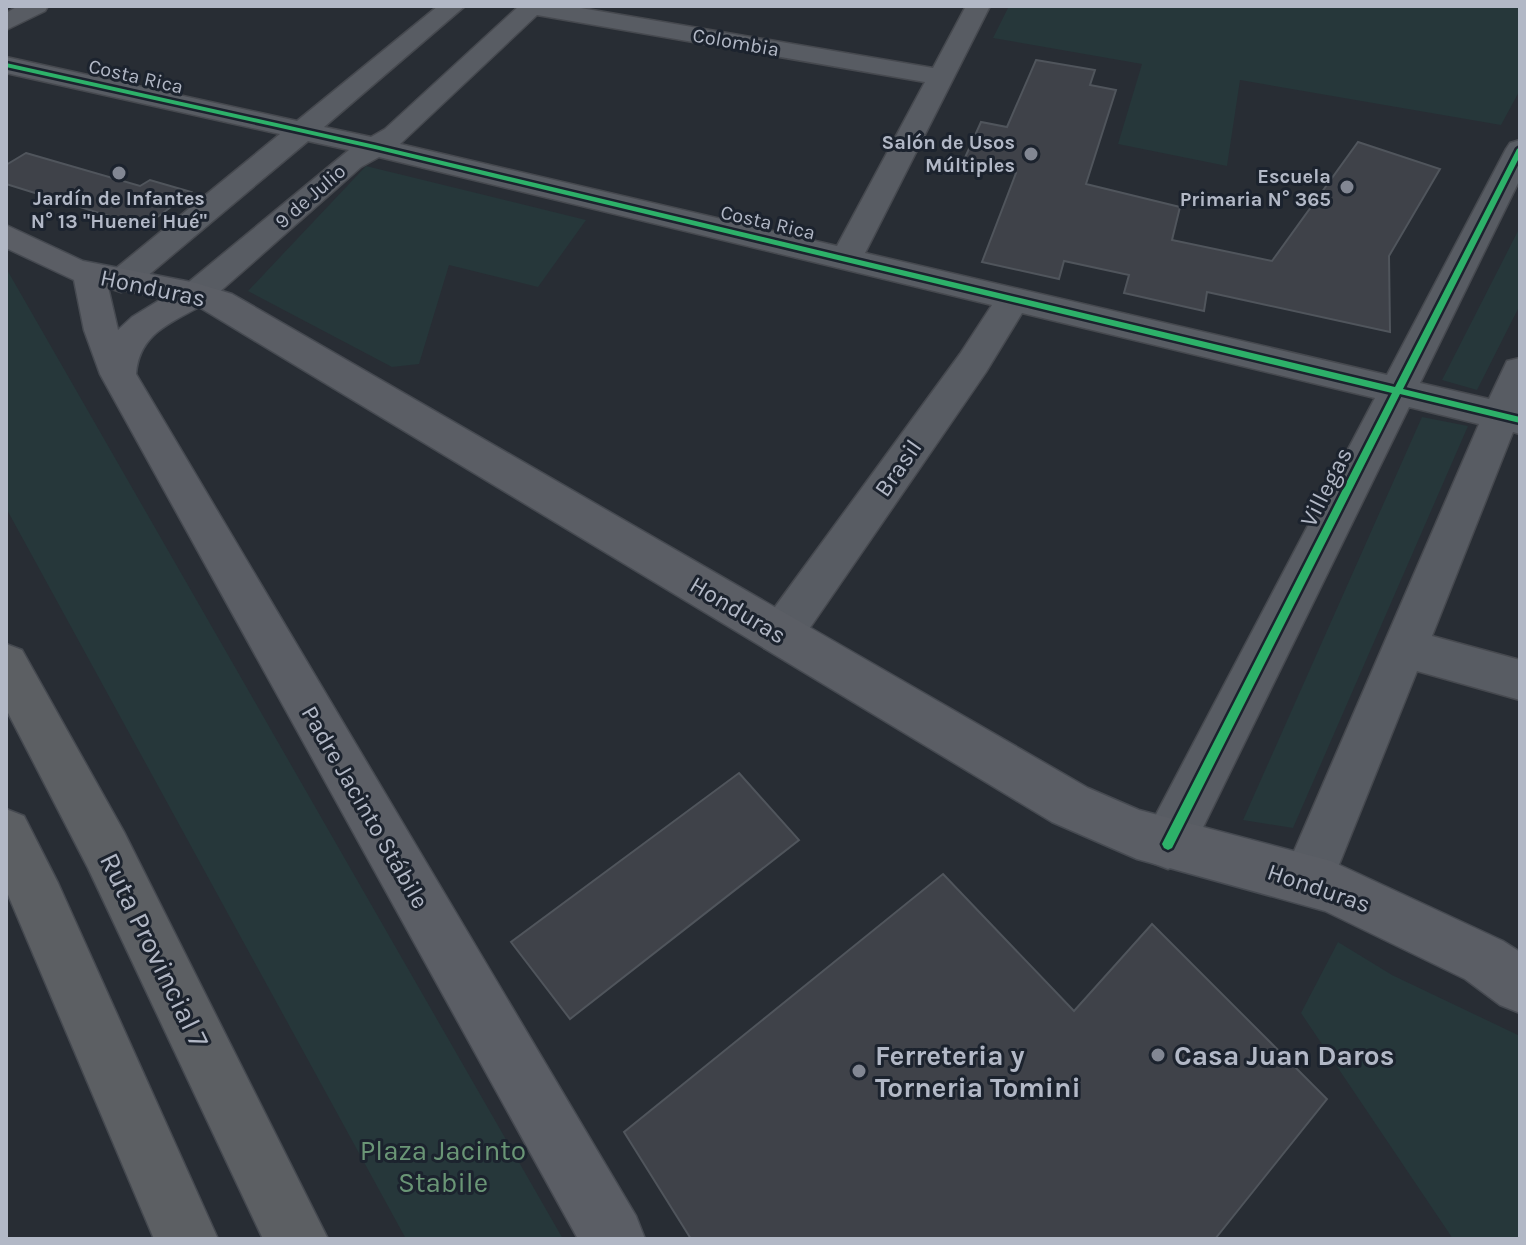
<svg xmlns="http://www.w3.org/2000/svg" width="1526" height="1245" font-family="Karla,sans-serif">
	<rect width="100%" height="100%" fill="#282d34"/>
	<path fill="#26373a" d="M1009,6h511v84l-19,35 -261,-45 -13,86 -109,-22 24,-80 -149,-26z
		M366,166l220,54 -48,67 -89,-22 -30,99 -27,3 -144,-76z
		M1520,227v78l-43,85 -35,-10z
		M6,268l557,971h-157l-400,-731z
		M1422,417l46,9 -175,402 -50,-8z
		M1338,942l54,33 128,61v203h-67l-152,-226z"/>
	<path fill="#3f4249" stroke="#50555c" stroke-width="2" d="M1036,60l59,10 -5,15 26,5 -30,94 94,23 -8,33 100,21 86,-119 82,27 -51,87 1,76 -183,-40 -3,19 -80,-18 5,-18 -65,-14 -5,18 -77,-17 34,-89 -53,-11 18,-40 26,5z
		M26,153l114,33 10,-6 41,12 -47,35 -138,-43v-19z
		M739,773l60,67 -229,179 -59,-77z
		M943,874l131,137 78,-87 175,175 -112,140h-524l-67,-107z"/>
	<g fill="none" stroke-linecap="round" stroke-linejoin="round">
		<defs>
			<path id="minor" d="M18,6h30l-3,5 -39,19v-17z
				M438,6h27l-141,121 47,10 14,-8 134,-123h50l364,62 33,-62h24l-125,247 522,122 119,-226 4,-6 10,-3v39l-100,204 69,16 18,-38 13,-3v76l-7,-2 -81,204 88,24v40l-103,-29 -91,226 -18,8 -18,-8 -8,-18 197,-455 -70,-17 -223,455 -18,7 -18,-7 -8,-18 8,-18 225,-428 -353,-85 -36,59 -190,276 -16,6 -16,-6 -6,-13 6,-13 196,-268 32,-49 -613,-148 -18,10 -153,135 -12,3 -12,-3 -5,-8 5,-8 165,-136 -41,-9 -175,147 -12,4 -12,-4 -5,-7 5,-7 171,-140 -274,-61v-16l291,64zM537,15l388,67 -88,164 -437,-102z"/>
			<path id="major" d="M6,225l77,36 113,22 36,11 856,494 51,22 192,51 172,80 17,11v61l-20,-8 -35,-26 -140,-68 -188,-52 -85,-37 -853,-515c-31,17 -60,28 -63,67l500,842 9,23h-67l-478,-865 -16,-44 -10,-50 -68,-32zM108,287l55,11 -31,19 -14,13z"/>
			<path id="highway" d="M6,644l16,6 102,182 204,407h-65l-175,-371 -82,-159z
				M6,809l18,7 34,67 160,356h-64l-148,-349z"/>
		</defs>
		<use href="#minor" stroke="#46494f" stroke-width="3"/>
		<use href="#major" stroke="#464a51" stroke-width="3"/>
		<use href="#highway" stroke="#454950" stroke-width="3"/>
		<use href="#minor" fill="#585c63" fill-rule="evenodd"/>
		<use href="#major" fill="#5b5e65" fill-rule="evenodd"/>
		<use href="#highway" fill="#5c5f63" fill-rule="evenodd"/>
		<defs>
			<path id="cycleway" d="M6,63l369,82 1020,242 122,-238 3,-2v9l-117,233 117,28v6l-120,-29 -228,454 -4,2 -4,-2 -2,-4 2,-4 228,-447 -1017,-244 -369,-82z"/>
		</defs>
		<use href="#cycleway" stroke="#1c232e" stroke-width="5"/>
		<use href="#cycleway" fill="#2db169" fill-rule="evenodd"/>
	</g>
	<g fill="#828793" stroke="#1c232e" stroke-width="3">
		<circle cx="1031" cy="154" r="8"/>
		<circle cx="119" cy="173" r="8"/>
		<circle cx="1347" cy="187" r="8"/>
		<circle cx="1158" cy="1055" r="8"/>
		<circle cx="859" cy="1071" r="8"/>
	</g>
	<g text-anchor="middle" stroke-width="6" stroke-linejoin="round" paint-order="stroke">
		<g font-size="20" fill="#b2b8c6" stroke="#1c232e">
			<text transform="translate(736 42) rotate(10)" y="7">Colombia</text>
			<text transform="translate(136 76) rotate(13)" y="7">Costa Rica</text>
			<text transform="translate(310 196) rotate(-41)" y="7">9 de Julio</text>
			<text transform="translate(768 222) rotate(13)" y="7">Costa Rica</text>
		</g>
		<g font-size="20" font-weight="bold" fill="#b2b8c6" stroke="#1c232e" text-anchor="end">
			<text x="1015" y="149">Salón de Usos<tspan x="1015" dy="23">Múltiples</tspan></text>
			<text x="1331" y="183">Escuela<tspan x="1331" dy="23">Primaria N° 365</tspan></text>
			<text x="119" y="205" text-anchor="middle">Jardín de Infantes<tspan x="119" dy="23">N° 13 "Huenei Hué"</tspan></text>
		</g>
		<g font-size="24" fill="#b2b8c6" stroke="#1c232e">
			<text transform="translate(153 288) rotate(12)" y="8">Honduras</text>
			<text transform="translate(898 468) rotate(-55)" y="8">Brasil</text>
			<text transform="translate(1326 487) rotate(-63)" y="8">Villegas</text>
			<text transform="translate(738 610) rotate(31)" y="8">Honduras</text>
			<text transform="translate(365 807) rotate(60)" y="8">Padre Jacinto Stábile</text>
			<text transform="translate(1319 888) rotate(19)" y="8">Honduras</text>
		</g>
		<g font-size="28" fill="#b2b8c6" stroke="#1c232e">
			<text transform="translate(155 950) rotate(64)" y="10">Ruta Provincial 7</text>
		</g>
		<g font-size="28" font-weight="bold" fill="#b2b8c6" stroke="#1c232e" text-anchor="start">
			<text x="875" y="1065">Ferreteria y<tspan x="875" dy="32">Torneria Tomini</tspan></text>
			<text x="1174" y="1065">Casa Juan Daros</text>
		</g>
		<g font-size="28" fill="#6a9676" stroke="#1c232e">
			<text x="443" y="1160">Plaza Jacinto<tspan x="443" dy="32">Stabile</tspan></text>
		</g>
	</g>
	<rect width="1526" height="1245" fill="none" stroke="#b2b8c6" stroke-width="16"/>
</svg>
